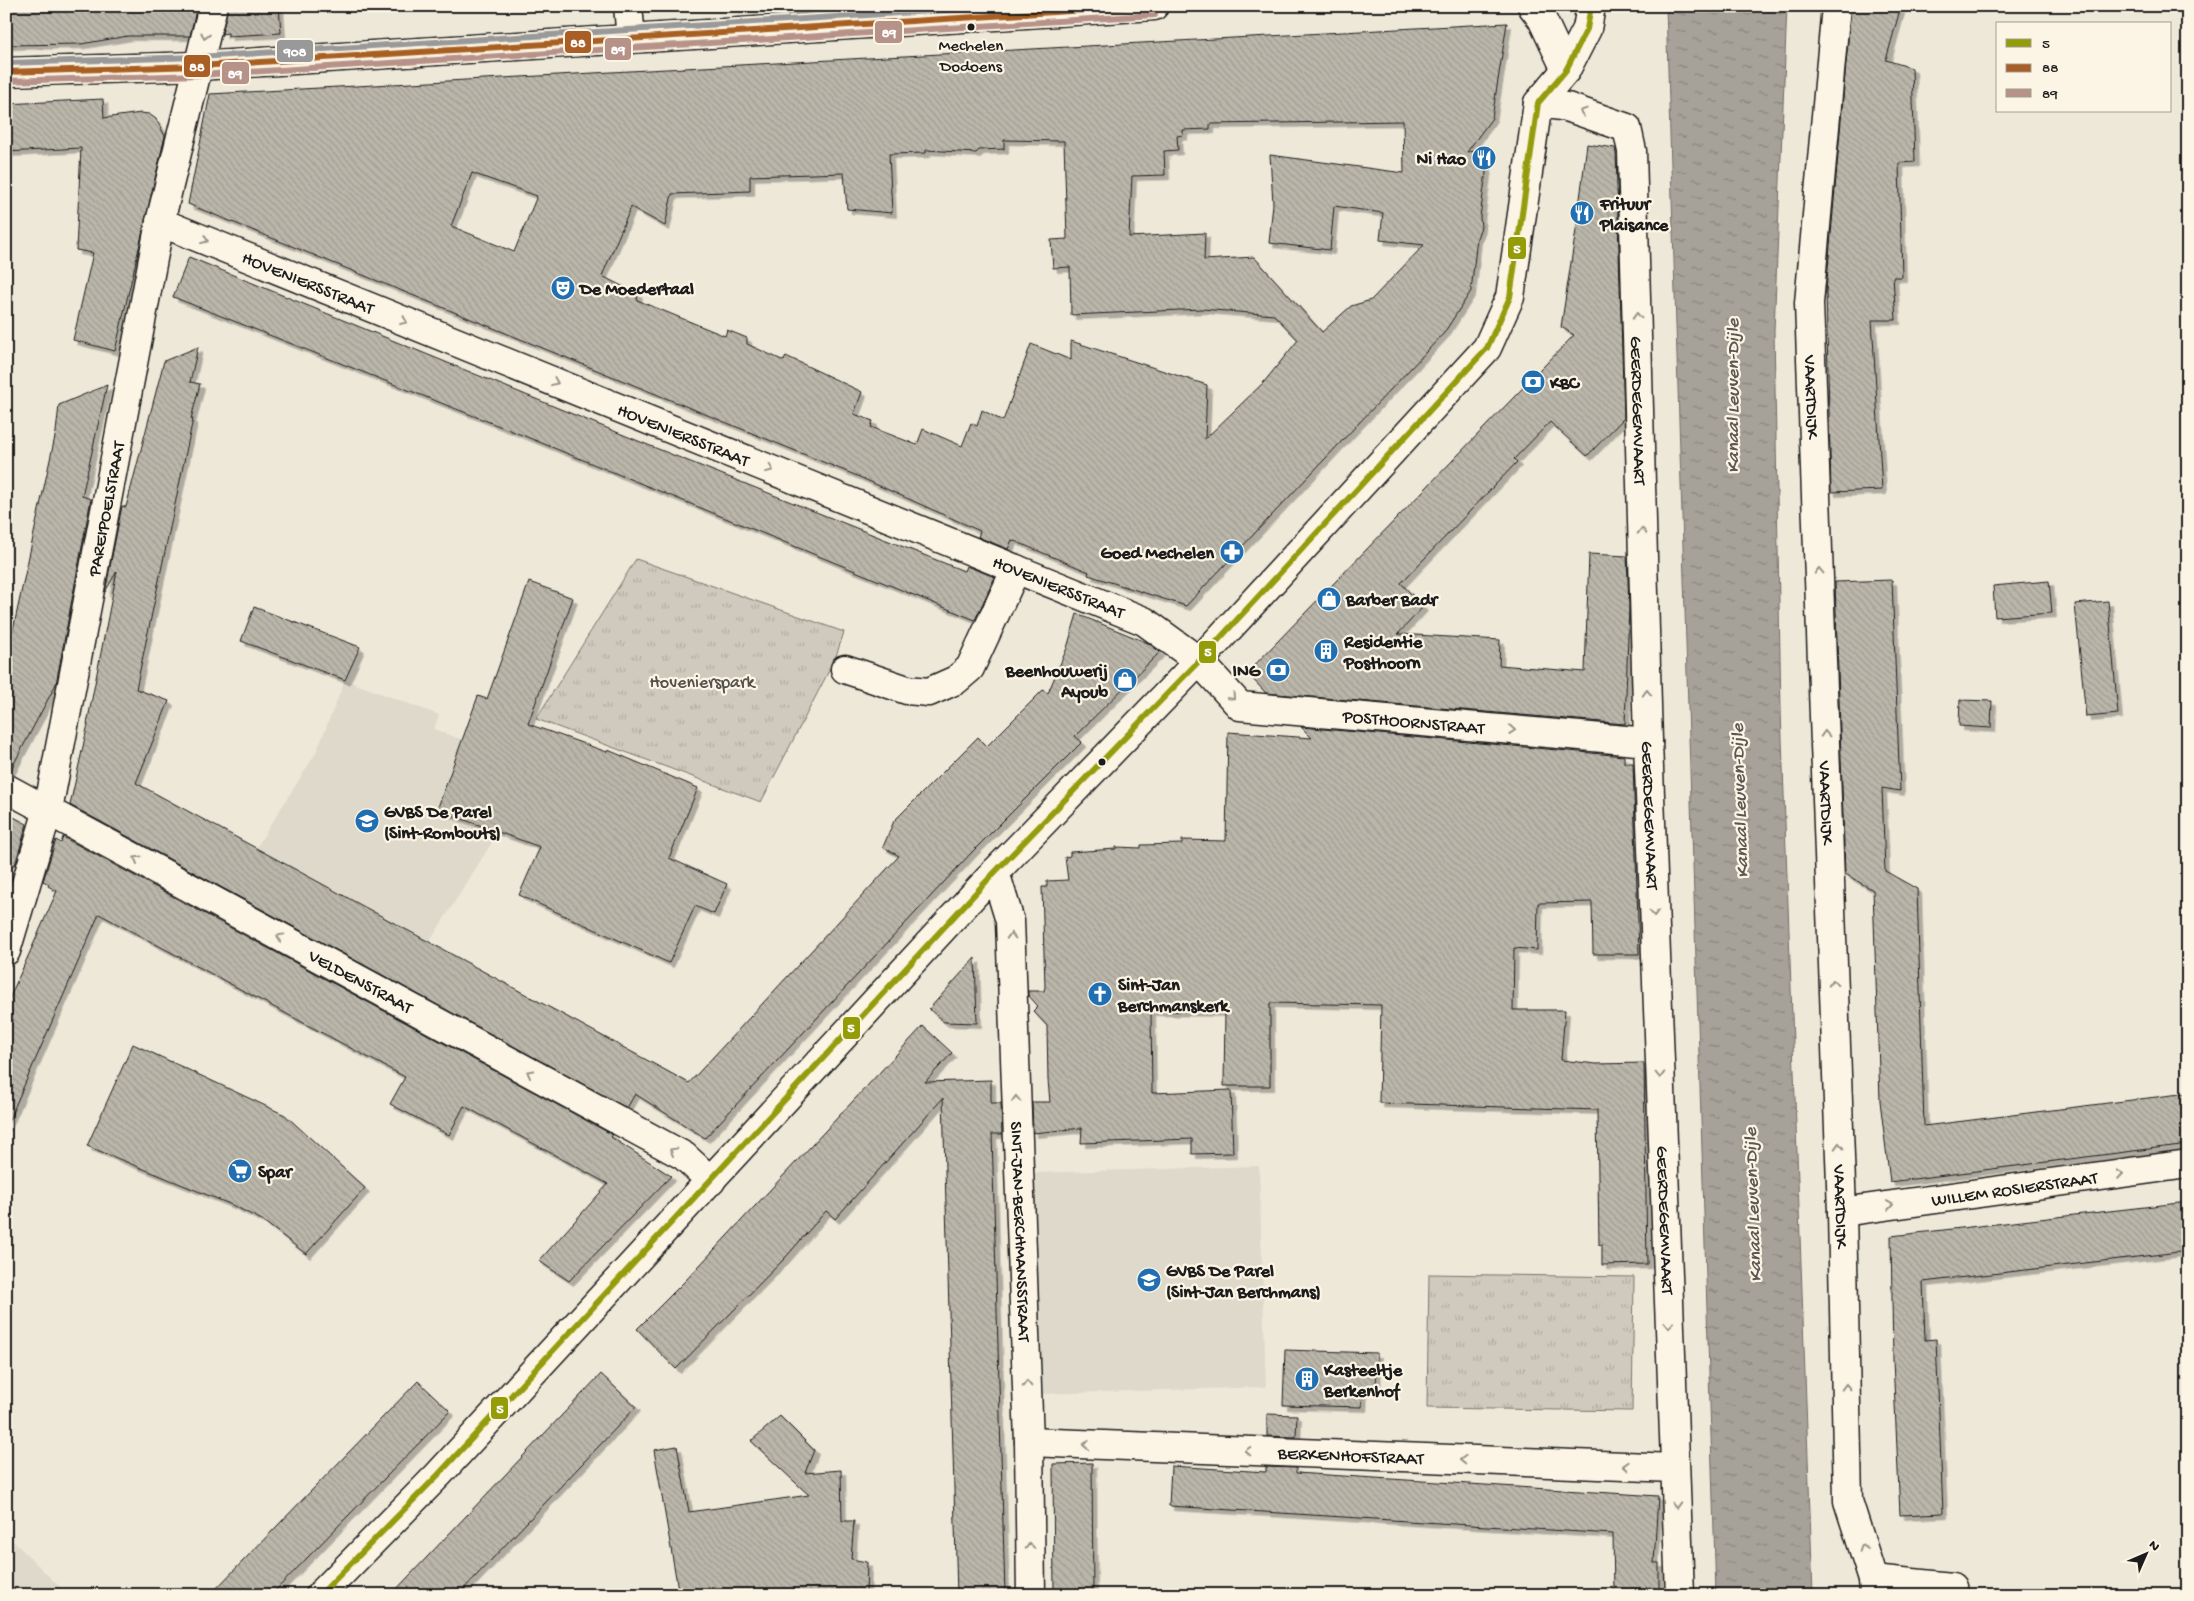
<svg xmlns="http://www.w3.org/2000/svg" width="2194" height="1601" font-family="'Gochi Hand',sans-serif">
	<defs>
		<pattern id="grass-tufts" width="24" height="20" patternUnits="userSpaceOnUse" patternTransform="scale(1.25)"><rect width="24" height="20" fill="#cfcabd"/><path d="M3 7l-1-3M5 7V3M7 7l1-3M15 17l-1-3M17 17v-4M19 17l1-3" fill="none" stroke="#b1ada2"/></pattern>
		<pattern id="water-ripples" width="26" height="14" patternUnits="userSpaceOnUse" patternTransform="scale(1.25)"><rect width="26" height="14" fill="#a7a299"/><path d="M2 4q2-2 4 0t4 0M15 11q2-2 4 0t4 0" fill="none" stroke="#87837c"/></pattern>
		<pattern id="building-back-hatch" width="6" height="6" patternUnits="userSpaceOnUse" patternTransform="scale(1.25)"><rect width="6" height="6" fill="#bab6aa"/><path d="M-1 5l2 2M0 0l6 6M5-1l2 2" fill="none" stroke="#9f9c92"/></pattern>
		<filter id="shadow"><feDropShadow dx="4.5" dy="4.5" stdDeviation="0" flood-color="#0004"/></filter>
	</defs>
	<rect width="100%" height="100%" fill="#eee8d9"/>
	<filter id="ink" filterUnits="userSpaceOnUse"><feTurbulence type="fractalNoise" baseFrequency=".02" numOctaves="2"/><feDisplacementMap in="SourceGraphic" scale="10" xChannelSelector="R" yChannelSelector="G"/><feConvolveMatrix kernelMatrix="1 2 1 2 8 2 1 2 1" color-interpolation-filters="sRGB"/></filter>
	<g filter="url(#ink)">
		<path fill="#ded9cb" d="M345,680l94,35 -5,14 29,11 -25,70 58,26 -89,142 -151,-130 60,-95z
			M1259,1166l7,221 -227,7 -7,-221z
			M6,1534l62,61h-62z"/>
		<path fill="url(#grass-tufts)" stroke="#76736c" d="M636,559l208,73 -9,27 -74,143 -225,-83z
			M1429,1274l205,3 -2,134 -205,-3z"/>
		<path fill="url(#water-ripples)" stroke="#6f6c67" d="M1787,6l-13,325 7,380 32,884h-97l-50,-1588z"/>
		<path fill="url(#building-back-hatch)" stroke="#1c1c1c" fill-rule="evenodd" filter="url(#shadow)" d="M6,6h191l-7,30h-62l-47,8 -75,1z
			M228,6h51l2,27 -53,3v-3l-6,1z
			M1851,6h50l-15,54 26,8 3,94 -16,1 3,114h-9l3,43h-24l10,170 -51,2 -5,-200z
			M1507,23l-15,95 -25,34 22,-2 -9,67 1,10 -4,11 -6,53 -27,42 -258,273 -98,-31 1,-3 -77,-32 -4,9 -30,-12 2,-6 -125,-56 -667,-271 22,-110zM1403,121l1,52 -134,-18 3,49 -4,39 61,7 4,-44 49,7 -3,27 44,5 -53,55 -20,6 -29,26 -68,-75 -50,3 1,-27 -76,4 3,-61 33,-1 -1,-24 14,-1 -1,-14 6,-1v-5l27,-1v-5zM1004,140l60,1 3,98 -16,1 2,28 17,-1 1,48 131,-6 72,6 24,25 -34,42 -59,57 2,-54 -136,-44v19l-40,-16 -28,77 -21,-11 -5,16 -6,-3 -9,23 -39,-17 -6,16 -46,-18 2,-6 -19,-7 8,-22 -76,-36 -2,5 -37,-17v-6l-20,-8 -2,6 -88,-36 1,-6 -36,-18 29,-69 34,19 7,-32 78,-3v-15l94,-3 3,36 45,4 -3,-59 37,-1v-3l50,3 3,-3 25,-1zM472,173l65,23 -23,56 -63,-26z
			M103,99l1,19 37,-5 8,1 7,5 9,17 -50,215 -42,-11 20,-87 -17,-3 5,-102 -75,4v-48z
			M1587,144l28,4 1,5 8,265 -37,38 -37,-34 -36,37 3,3 -116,121 22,24 -25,27 102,6 -1,25 86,7 4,-118 38,2 2,50 -4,118 -359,-31 -19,-20 327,-338 -13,-8 15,-97z
			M189,257l464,190 311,124 2,-5 29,11 -20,43 -453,-185 -349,-138z
			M198,347l-8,35 10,2 -9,35h2l-57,270 33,12 -33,82 553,300 210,-227 -16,-9 11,-26 84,-84 9,9 56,-56 5,3 19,-45 10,-34 71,29 12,9 -85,84 7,6 -109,109 -268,287 -70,-44 -8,14 -557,-303 18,-81h-1l30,-153 -12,21 17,-86 4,1 38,-146z
			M107,385l-25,111 9,3 -35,185 -47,89 -3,-1v-110l50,-230 3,-27z
			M1892,580l8,211 -18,-3 3,83 32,18 7,237 264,-33v51l-298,38 -10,-81 -7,-211 -28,-16 -10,-292z
			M2049,581l3,32 -57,4 -2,-31z
			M529,582l44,16 -45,126 79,28 1,-2 90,38 -29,70 58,26 -13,30 -19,-8 -26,57 -150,-68 21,-48 -103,-37 41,-114 9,3z
			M2108,601l10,113 -32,3 -11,-113z
			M254,607l106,40 -15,33 -104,-39z
			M1960,700l32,1 -1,27 -32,-2z
			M1301,727l323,29v7h9l6,191h-46l-1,-52 -54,1 -1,47 -23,-2 -1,62h52l-4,50 35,4 48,-1 3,201 -45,1v-21l-3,1 -2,-135 -218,-7 2,-98 -111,-2v83h-46l1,-74 -74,-1 1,82 79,-3 2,63 -41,1v-15l-111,4 1,-15 -49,5 -1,-31h18l-2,-22 -1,-54 -14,-15 5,-5 -10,-11v-4h16l1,-4 -3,-100h5v-6l21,-1 -3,-23 5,-1v-4l46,-3v-2l25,1v-3l41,-1v-4l44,1 2,-109 84,6z
			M6,813l21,11 -12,41 -9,-4z
			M63,837l550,298 -2,2 60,39 -102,105 -30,-20 69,-77 -144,-78 -15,29 -59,-31 15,-27 -306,-163 -93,213v-121l51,-115 -9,-5 1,-2 -6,-3 13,-41 5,3z
			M975,958l2,65 -33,-1 -15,-13z
			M923,1026l29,27 -27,29 66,-2v23h10l1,31h-10l13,461h-48l-14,-497 -108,121 -9,-8 -41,47 -109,111 -39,-40 49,-49z
			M133,1044l152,71 80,73 -59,66 -44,-34 -30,-15 -145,-59z
			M2188,1202v49l-265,31 2,58 11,-1 7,174 -43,2 -7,-155 -2,-124z
			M1285,1350l92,3 -1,37 -13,-1 -1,18 -79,-2z
			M601,1374l35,33 -91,96 -87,92h-67z
			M418,1381l32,30 -27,28 -152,156h-61z
			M1267,1414l30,1 -1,22 -29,-1z
			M780,1416l34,34 -9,23 36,-3 1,51h12l-3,38 16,3 -1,33h-187l-25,-145 23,-4 12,66 120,-17 -58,-54z
			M1092,1463l1,132h-39l-1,-131z
			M1171,1466l95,6v-5l30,1v5l362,23 -4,67h5v32h-45l-1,-61 -444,-28z"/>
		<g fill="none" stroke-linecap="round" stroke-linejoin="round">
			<defs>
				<g id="minor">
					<path d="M628,6l3,33"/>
					<path d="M1532,6l10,13 24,51"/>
					<path id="s1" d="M1836,6l-27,297 33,909 6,289 25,78 1,16"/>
					<path id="s2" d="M1538,103l29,4 60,21 5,23 16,591 32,853"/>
					<path id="s3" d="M160,222l984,399 55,40 41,45 408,36"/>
					<path d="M845,669l62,21 22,2 27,-12 14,-12 46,-99"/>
					<path id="s4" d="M6,788l678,368 27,25"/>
					<path id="s5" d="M995,872l15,49 19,521 2,153"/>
					<path id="s6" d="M6,951l42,-141 112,-588 53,-216"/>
					<path id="s7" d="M1842,1212l346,-48"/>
					<path id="s8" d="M1029,1442l645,26"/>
					<path d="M1873,1579l79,8 2,8"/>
					<path d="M320,1595l118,-120 557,-603 204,-211 288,-313 23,-51 28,-194 28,-33 21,-41 4,-23"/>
				</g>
				<path id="major" d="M6,72l192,-6 956,-60"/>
			</defs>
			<use href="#minor" stroke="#1c1c1c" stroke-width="31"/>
			<use href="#major" stroke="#1c1c1c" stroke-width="31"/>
			<use href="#minor" stroke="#fcf5e5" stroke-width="28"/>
			<use href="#major" stroke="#fcf5e5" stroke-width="28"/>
			<defs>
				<path id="bus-1" d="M320,1595l118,-120 557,-603 204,-211 288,-313 23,-51 28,-194 28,-33 21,-41 4,-23"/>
				<path id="bus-2" d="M6,72l192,-6 952,-60"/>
				<path id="bus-3" d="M6,81l193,-6 956,-60"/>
				<path id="bus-4" d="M6,63l192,-6 812,-51"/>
			</defs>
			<use href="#bus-1" stroke="#fcf5e5" stroke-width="10"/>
			<use href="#bus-2" stroke="#fcf5e5" stroke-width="10"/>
			<use href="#bus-3" stroke="#fcf5e5" stroke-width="10"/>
			<use href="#bus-4" stroke="#fcf5e5" stroke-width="10"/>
			<use href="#bus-1" stroke="#949c08" stroke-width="6"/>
			<use href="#bus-2" stroke="#a85e24" stroke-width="6"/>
			<use href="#bus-3" stroke="#b79289" stroke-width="6"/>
			<use href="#bus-4" stroke="#999" stroke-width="6"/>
		</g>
		<defs><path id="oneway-chevron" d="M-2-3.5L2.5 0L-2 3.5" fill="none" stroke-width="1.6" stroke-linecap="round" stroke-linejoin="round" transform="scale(1.25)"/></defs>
		<g stroke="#97938b">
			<use href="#oneway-chevron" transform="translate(205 36) rotate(104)"/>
			<use href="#oneway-chevron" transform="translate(1583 112) rotate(-162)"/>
			<use href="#oneway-chevron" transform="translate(205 240) rotate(22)"/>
			<use href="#oneway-chevron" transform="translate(1637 316) rotate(-92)"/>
			<use href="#oneway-chevron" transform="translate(404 321) rotate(22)"/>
			<use href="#oneway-chevron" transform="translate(555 382) rotate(22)"/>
			<use href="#oneway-chevron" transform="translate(770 469) rotate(22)"/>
			<use href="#oneway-chevron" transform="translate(1642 531) rotate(-92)"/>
			<use href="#oneway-chevron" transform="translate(1819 571) rotate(-92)"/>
			<use href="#oneway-chevron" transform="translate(1647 693) rotate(-92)"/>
			<use href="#oneway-chevron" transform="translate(1232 697) rotate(48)"/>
			<use href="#oneway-chevron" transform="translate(1512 730) rotate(5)"/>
			<use href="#oneway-chevron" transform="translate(1825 734) rotate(-92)"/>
			<use href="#oneway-chevron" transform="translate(137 859) rotate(-151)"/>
			<use href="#oneway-chevron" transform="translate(1654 913) rotate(88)"/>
			<use href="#oneway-chevron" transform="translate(1011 936) rotate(-92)"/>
			<use href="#oneway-chevron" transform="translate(280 937) rotate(-151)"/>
			<use href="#oneway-chevron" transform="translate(1833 983) rotate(-92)"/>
			<use href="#oneway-chevron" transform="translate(530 1073) rotate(-151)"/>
			<use href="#oneway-chevron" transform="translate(1660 1075) rotate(88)"/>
			<use href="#oneway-chevron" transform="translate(1016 1099) rotate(-92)"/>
			<use href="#oneway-chevron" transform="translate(1839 1146) rotate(-92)"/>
			<use href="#oneway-chevron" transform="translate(673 1151) rotate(-151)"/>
			<use href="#oneway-chevron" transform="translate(2120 1174) rotate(-8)"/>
			<use href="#oneway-chevron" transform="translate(1890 1205) rotate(-8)"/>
			<use href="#oneway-chevron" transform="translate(1669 1325) rotate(88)"/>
			<use href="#oneway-chevron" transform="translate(1027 1384) rotate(-92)"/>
			<use href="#oneway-chevron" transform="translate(1846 1387) rotate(-91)"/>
			<use href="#oneway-chevron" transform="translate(1086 1445) rotate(-178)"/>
			<use href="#oneway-chevron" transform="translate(1248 1451) rotate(-178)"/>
			<use href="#oneway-chevron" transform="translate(1463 1460) rotate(-178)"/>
			<use href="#oneway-chevron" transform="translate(1626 1466) rotate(-178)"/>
			<use href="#oneway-chevron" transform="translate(1676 1505) rotate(88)"/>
			<use href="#oneway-chevron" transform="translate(1030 1546) rotate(-91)"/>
			<use href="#oneway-chevron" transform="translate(1863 1548) rotate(-108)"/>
		</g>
	</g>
	<defs>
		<symbol id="restaurant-disc" viewBox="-11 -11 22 22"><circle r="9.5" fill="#1f6fb2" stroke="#fcf5e5"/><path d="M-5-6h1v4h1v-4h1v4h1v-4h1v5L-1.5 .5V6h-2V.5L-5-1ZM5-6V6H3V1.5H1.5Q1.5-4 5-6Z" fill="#fff"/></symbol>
		<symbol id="theatre-disc" viewBox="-11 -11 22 22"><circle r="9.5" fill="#1f6fb2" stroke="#fcf5e5"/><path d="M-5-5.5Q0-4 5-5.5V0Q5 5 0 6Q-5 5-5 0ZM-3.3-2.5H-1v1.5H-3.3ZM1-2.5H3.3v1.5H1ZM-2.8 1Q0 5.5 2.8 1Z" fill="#fff"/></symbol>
		<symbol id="bank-disc" viewBox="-11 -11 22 22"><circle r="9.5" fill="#1f6fb2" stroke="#fcf5e5"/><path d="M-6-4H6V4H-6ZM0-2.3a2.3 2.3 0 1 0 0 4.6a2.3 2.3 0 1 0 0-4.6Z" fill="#fff"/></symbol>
		<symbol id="pharmacy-disc" viewBox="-11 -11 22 22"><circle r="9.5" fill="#1f6fb2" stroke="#fcf5e5"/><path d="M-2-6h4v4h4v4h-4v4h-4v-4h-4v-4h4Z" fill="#fff"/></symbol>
		<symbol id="shop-disc" viewBox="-11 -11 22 22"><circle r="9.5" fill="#1f6fb2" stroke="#fcf5e5"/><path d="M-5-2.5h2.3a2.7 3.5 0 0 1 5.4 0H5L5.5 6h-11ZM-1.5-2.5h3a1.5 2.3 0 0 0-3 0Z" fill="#fff"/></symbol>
		<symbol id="building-disc" viewBox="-11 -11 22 22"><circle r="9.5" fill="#1f6fb2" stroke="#fcf5e5"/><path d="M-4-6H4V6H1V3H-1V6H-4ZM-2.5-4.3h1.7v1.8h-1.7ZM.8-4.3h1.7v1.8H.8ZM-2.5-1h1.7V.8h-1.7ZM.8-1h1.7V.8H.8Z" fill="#fff"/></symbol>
		<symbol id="school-disc" viewBox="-11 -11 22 22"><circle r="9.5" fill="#1f6fb2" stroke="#fcf5e5"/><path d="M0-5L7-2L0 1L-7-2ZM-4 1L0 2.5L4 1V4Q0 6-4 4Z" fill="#fff"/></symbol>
		<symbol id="church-disc" viewBox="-11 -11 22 22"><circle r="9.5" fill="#1f6fb2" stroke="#fcf5e5"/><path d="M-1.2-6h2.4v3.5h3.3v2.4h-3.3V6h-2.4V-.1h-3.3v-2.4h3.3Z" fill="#fff"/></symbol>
		<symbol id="supermarket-disc" viewBox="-11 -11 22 22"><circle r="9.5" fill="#1f6fb2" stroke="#fcf5e5"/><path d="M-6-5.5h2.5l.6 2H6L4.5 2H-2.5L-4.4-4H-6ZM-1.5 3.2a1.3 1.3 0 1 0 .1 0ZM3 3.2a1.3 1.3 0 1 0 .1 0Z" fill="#fff"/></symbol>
	</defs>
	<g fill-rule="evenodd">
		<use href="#restaurant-disc" x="1470" y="144" width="28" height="28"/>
		<use href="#restaurant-disc" x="1568" y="199" width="28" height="28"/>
		<use href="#theatre-disc" x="549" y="274" width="28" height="28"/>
		<use href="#bank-disc" x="1519" y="368" width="28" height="28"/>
		<use href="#pharmacy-disc" x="1218" y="538" width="28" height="28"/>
		<use href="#shop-disc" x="1315" y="585" width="28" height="28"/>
		<use href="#building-disc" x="1312" y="637" width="28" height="28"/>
		<use href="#bank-disc" x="1264" y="656" width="28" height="28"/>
		<use href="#shop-disc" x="1111" y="666" width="28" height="28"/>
		<use href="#school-disc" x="353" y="807" width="28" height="28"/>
		<use href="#church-disc" x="1086" y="980" width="28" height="28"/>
		<use href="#supermarket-disc" x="226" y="1157" width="28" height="28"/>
		<use href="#school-disc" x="1135" y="1266" width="28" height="28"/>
		<use href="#building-disc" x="1293" y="1365" width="28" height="28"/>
	</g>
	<g fill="#1c1c1c" stroke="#fcf5e5" stroke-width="2">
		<circle cx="971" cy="27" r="4.5"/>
		<circle cx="1102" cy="762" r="4.5"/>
	</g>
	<g text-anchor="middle" stroke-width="4.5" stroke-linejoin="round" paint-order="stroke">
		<g font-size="17" fill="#1c1c1c" stroke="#fcf5e5">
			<text x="971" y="50">Mechelen<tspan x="971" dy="21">Dodoens</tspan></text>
		</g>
		<g font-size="18" font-weight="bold" fill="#1c1c1c" stroke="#fcf5e5" text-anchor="start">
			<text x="1466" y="164" text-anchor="end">Ni Hao</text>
			<text x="1600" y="209">Frituur<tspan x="1600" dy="21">Plaisance</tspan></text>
			<text x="580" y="294">De Moedertaal</text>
			<text x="1550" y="388">KBC</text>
			<text x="1214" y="558" text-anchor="end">Goed Mechelen</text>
			<text x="1346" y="605">Barber Badr</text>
			<text x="1344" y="647">Residentie<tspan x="1344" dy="21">Posthoorn</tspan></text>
			<text x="1108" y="676" text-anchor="end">Beenhouwerij<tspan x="1108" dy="21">Ayoub</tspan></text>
			<text x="1260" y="676" text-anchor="end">ING</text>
			<text x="384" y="817">GVBS De Parel<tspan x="384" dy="21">(Sint-Rombouts)</tspan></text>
			<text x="1118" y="990">Sint-Jan<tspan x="1118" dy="21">Berchmanskerk</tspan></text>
			<text x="258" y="1177">Spar</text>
			<text x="1166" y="1276">GVBS De Parel<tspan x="1166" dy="21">(Sint-Jan Berchmans)</tspan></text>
			<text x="1324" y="1375">Kasteeltje<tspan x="1324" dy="21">Berkenhof</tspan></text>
		</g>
		<g font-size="18" fill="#1c1c1c" stroke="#fcf5e5">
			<text dy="6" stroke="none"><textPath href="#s3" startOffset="160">HOVENIERSSTRAAT</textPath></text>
			<text dy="6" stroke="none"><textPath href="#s1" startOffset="392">VAARTDIJK</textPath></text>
			<text dy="6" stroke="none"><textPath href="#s2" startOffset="376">GEERDEGEMVAART</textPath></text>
			<text dy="6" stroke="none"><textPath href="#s3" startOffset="565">HOVENIERSSTRAAT</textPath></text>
			<text dy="6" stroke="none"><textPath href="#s6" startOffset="454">PAREIPOELSTRAAT</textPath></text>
			<text dy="6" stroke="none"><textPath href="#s3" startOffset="970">HOVENIERSSTRAAT</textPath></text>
			<text dy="6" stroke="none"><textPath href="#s3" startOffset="1365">POSTHOORNSTRAAT</textPath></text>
			<text dy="6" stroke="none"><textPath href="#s1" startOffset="798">VAARTDIJK</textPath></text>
			<text dy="6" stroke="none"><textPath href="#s2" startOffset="781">GEERDEGEMVAART</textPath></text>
			<text dy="6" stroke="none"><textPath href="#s4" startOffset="404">VELDENSTRAAT</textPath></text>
			<text dy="6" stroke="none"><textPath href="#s7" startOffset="174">WILLEM ROSIERSTRAAT</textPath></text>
			<text dy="6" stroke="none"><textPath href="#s1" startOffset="1202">VAARTDIJK</textPath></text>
			<text dy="6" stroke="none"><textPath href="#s2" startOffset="1186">GEERDEGEMVAART</textPath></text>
			<text dy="6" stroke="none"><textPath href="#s5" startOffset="362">SINT-JAN-BERCHMANSSTRAAT</textPath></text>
			<text dy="6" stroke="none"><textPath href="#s8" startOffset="322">BERKENHOFSTRAAT</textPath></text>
		</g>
		<g font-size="18" fill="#52504c" stroke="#fcf5e5">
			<text x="702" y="687">Hovenierspark</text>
		</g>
		<g font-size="19" font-style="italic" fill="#5b5854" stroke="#fcf5e5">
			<text transform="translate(1731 396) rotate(-90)" y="7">Kanaal Leuven-Dijle</text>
			<text transform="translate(1738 801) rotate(-92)" y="7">Kanaal Leuven-Dijle</text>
			<text transform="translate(1751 1205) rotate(-92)" y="7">Kanaal Leuven-Dijle</text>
		</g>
	</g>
	<g stroke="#fcf5e5" stroke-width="2">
		<rect x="874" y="20" width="29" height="24" rx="5" fill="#b79289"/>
		<rect x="564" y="30" width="28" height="24" rx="5" fill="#a85e24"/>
		<rect x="604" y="37" width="28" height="24" rx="5" fill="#b79289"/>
		<rect x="276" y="39" width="38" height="24" rx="5" fill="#999"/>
		<rect x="183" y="54" width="28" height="24" rx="5" fill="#a85e24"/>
		<rect x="221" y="61" width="29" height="24" rx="5" fill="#b79289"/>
		<rect x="1507" y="236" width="20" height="24" rx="5" fill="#949c08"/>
		<rect x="1198" y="640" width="19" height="24" rx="5" fill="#949c08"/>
		<rect x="842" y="1016" width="19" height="24" rx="5" fill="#949c08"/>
		<rect x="490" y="1396" width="19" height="24" rx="5" fill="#949c08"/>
	</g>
	<g font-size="14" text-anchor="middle" font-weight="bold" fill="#fff">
		<text x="889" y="37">89</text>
		<text x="578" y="47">88</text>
		<text x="618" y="54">89</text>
		<text x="295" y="56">908</text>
		<text x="197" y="71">88</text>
		<text x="235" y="78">89</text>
		<text x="1517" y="253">5</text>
		<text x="1208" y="656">5</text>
		<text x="851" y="1032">5</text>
		<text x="500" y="1413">5</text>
	</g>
	<rect width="2194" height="1601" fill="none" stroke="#fcf5e5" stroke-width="25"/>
	<rect x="12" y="12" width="2169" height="1576" fill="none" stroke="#1c1c1c" stroke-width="2" filter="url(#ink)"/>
	<rect x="1996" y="22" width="175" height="90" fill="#fcf5e5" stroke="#a29e95"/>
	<rect x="2006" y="39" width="25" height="8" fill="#949c08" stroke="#a29e95"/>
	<text x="2042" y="48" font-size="15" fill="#1c1c1c">5</text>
	<rect x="2006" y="64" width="25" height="8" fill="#a85e24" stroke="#a29e95"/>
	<text x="2042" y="72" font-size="15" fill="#1c1c1c">88</text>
	<rect x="2006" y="89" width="25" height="8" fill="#b79289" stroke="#a29e95"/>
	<text x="2042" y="98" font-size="15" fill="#1c1c1c">89</text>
	<g transform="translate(2146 1554) rotate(45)" stroke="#fcf5e5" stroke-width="4" paint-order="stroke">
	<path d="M0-4L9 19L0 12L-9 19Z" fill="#1c1c1c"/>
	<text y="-8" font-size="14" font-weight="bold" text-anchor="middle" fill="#1c1c1c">N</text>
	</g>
</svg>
